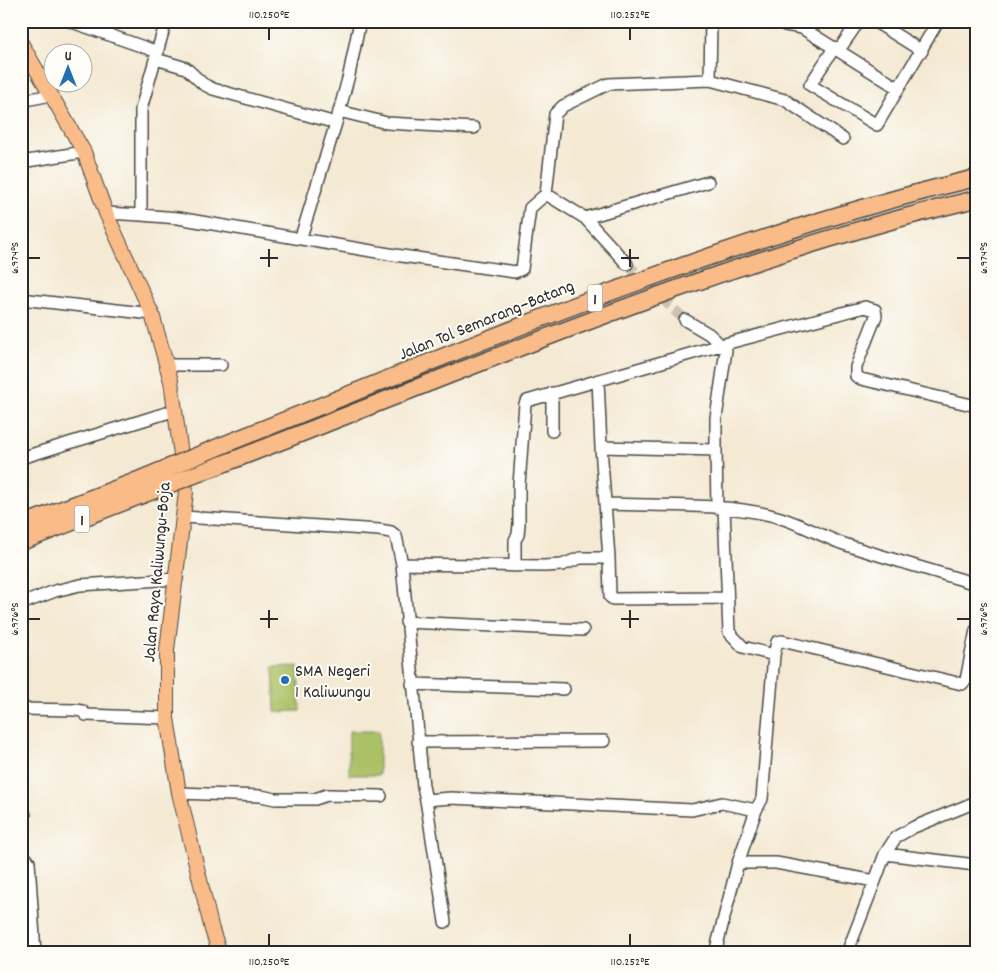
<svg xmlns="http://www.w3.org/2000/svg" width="997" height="974" font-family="Dekko,sans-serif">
	<rect width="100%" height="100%" fill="#fdfcf7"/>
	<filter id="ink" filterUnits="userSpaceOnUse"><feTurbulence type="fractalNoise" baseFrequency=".02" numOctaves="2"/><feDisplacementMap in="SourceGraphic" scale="10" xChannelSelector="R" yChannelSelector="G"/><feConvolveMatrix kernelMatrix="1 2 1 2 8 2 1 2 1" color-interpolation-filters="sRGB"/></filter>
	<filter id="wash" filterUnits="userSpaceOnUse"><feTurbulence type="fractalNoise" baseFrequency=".0096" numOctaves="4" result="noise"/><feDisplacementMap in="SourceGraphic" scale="20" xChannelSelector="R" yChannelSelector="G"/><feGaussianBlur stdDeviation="1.12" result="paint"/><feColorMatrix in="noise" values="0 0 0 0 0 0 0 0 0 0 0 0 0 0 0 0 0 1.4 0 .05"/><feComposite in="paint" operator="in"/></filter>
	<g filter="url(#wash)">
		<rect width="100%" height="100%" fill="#f4e9d3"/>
		<path fill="#abc166" stroke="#6b7648" d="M298,666l2,45 -25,1 -2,-45z
			M349,731h30v44h-30z"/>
	</g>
	<g filter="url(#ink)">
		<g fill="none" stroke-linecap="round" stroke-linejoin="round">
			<path stroke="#ccc3b1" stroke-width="11" stroke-dasharray="11 5.5" stroke-linecap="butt" d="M627,264l58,56"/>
			<defs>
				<path id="minor" d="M69,21l89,31
					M779,21l6,4 17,3 96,60
					M874,21l48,30
					M834,48l-24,37 67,40 61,-104
					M834,48l7,-1 18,-26
					M156,59l30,9 17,16 10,5 123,34
					M710,80l75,20 58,39
					M21,101l30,-6
					M339,111l48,12 87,5
					M21,162l63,-10
					M106,213l35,2v-106l25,-88
					M141,215l37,3 217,37 120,17 7,-3 8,-61 16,-14
					M585,218l123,-36
					M301,237l35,-114 13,-48 11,-54
					M627,264l-42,-46 -39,-24 9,-80 8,-8 45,-22 102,-4 1,-59
					M21,299l131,15
					M167,365h54
					M598,380l3,67
					M552,393v38
					M716,450l1,58
					M21,458l155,-48
					M607,504c54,2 111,-1 163,11 26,6 47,19 71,28 44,15 90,27 135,41
					M724,508l5,124 14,15 31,8
					M184,517l195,13 12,2 5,4 6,28 21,222 3,14 25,-2 241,12 30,-7 34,7
					M609,558l1,39 3,2 113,-1
					M402,564l142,2 18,-1 18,-7h29l-8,-111 115,3v-32l10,-68 -17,-16 -24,-14
					M515,566v-26l3,-5 1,-11v-39l6,-81 2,-3 194,-56 144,-38 10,3 1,6 -20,51v9l5,3 115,27
					M21,604l34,-13 25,-6 97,-6
					M406,622l177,8
					M976,630l-10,50 -4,4 -180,-43 -5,1 -3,13 -12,144 -6,11 -18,53h38l99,18 10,-27 91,11
					M412,684l152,5
					M21,709l55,1 6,1 4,4 81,3
					M418,742l186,-1
					M179,793l82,3 14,3h40l12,-4 54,1
					M426,800l19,122
					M21,815h4
					M885,854l11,-17 18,-10 62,-25
					M21,858h5l3,4 6,91
					M715,953l23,-90
					M847,953l28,-72"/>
				<path id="major" d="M21,43l63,109 22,61 46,101 19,67 15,111 -19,158v68l12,75 33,137 8,23"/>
				<path id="highway" d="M223,445c247,-98 493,-205 753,-267
					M228,462c246,-95 490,-202 748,-263
					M21,525l115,-44
					M21,542l121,-47"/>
			</defs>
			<use href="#minor" stroke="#494844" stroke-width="14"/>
			<use href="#major" stroke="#494844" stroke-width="16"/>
			<use href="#highway" stroke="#494844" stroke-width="19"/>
			<use href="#minor" stroke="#fff" stroke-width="11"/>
			<use href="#major" stroke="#f9bc89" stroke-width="14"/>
			<use href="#highway" stroke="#f9bc89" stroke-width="16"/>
			<defs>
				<path id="highway-bridge" d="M136,481l87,-36
					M142,495l86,-33"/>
			</defs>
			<use href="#highway-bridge" stroke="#494844" stroke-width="19" stroke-linecap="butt"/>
			<use href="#highway-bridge" stroke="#f9bc89" stroke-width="16"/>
		</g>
	</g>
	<path fill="none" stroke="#2b2b2b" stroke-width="2" d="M269,28v12M630,28v12M269,249v18M630,249v18M28,258h12M260,258h18M621,258h18M957,258h13M269,610v18M630,610v18M28,619h12M260,619h18M621,619h18M957,619h13M269,934v12M630,934v12"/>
	<circle fill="#1f6fb2" stroke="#fdfcf7" stroke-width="2" cx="285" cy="680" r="5"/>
	<g text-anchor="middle" stroke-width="4" stroke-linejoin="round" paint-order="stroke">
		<g fill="#fdfcf7" stroke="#6a6a68" stroke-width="1">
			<rect x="587.5" y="284.5" width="15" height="27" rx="4"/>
			<rect x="74.5" y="505.5" width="15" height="27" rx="4"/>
		</g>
		<g font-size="16" font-weight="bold" fill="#2b2b2b">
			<text x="595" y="304">1</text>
			<text x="82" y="525">1</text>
		</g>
		<g font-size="18" fill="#2b2b2b" stroke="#fdfcf7">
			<text transform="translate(486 319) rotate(-22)" y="6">Jalan Tol Semarang–Batang</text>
			<text transform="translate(156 572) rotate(-85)" y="6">Jalan Raya Kaliwungu-Boja</text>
		</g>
		<g font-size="18" fill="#2b2b2b" stroke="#fdfcf7" text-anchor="start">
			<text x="295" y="676">SMA Negeri<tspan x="295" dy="21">1 Kaliwungu</tspan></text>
		</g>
	</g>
	<rect width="997" height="974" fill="none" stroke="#fdfcf7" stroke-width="55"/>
	<g transform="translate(68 68)"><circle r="24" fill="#fdfcf7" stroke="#a9a8a5"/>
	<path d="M0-4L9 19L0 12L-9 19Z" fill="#1f6fb2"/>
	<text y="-8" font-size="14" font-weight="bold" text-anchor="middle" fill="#2b2b2b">U</text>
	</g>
	<rect x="28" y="28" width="942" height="918" fill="none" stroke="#2b2b2b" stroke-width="2"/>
	<g font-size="12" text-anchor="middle" fill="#2b2b2b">
		<text x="269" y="18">110.250°E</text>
		<text x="630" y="18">110.252°E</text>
		<text transform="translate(14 258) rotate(-90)" y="4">6.974°S</text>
		<text transform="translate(983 258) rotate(-90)" y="4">6.974°S</text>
		<text transform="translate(14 619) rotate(-90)" y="4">6.976°S</text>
		<text transform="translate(983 619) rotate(-90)" y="4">6.976°S</text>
		<text x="269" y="965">110.250°E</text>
		<text x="630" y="965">110.252°E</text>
	</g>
</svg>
